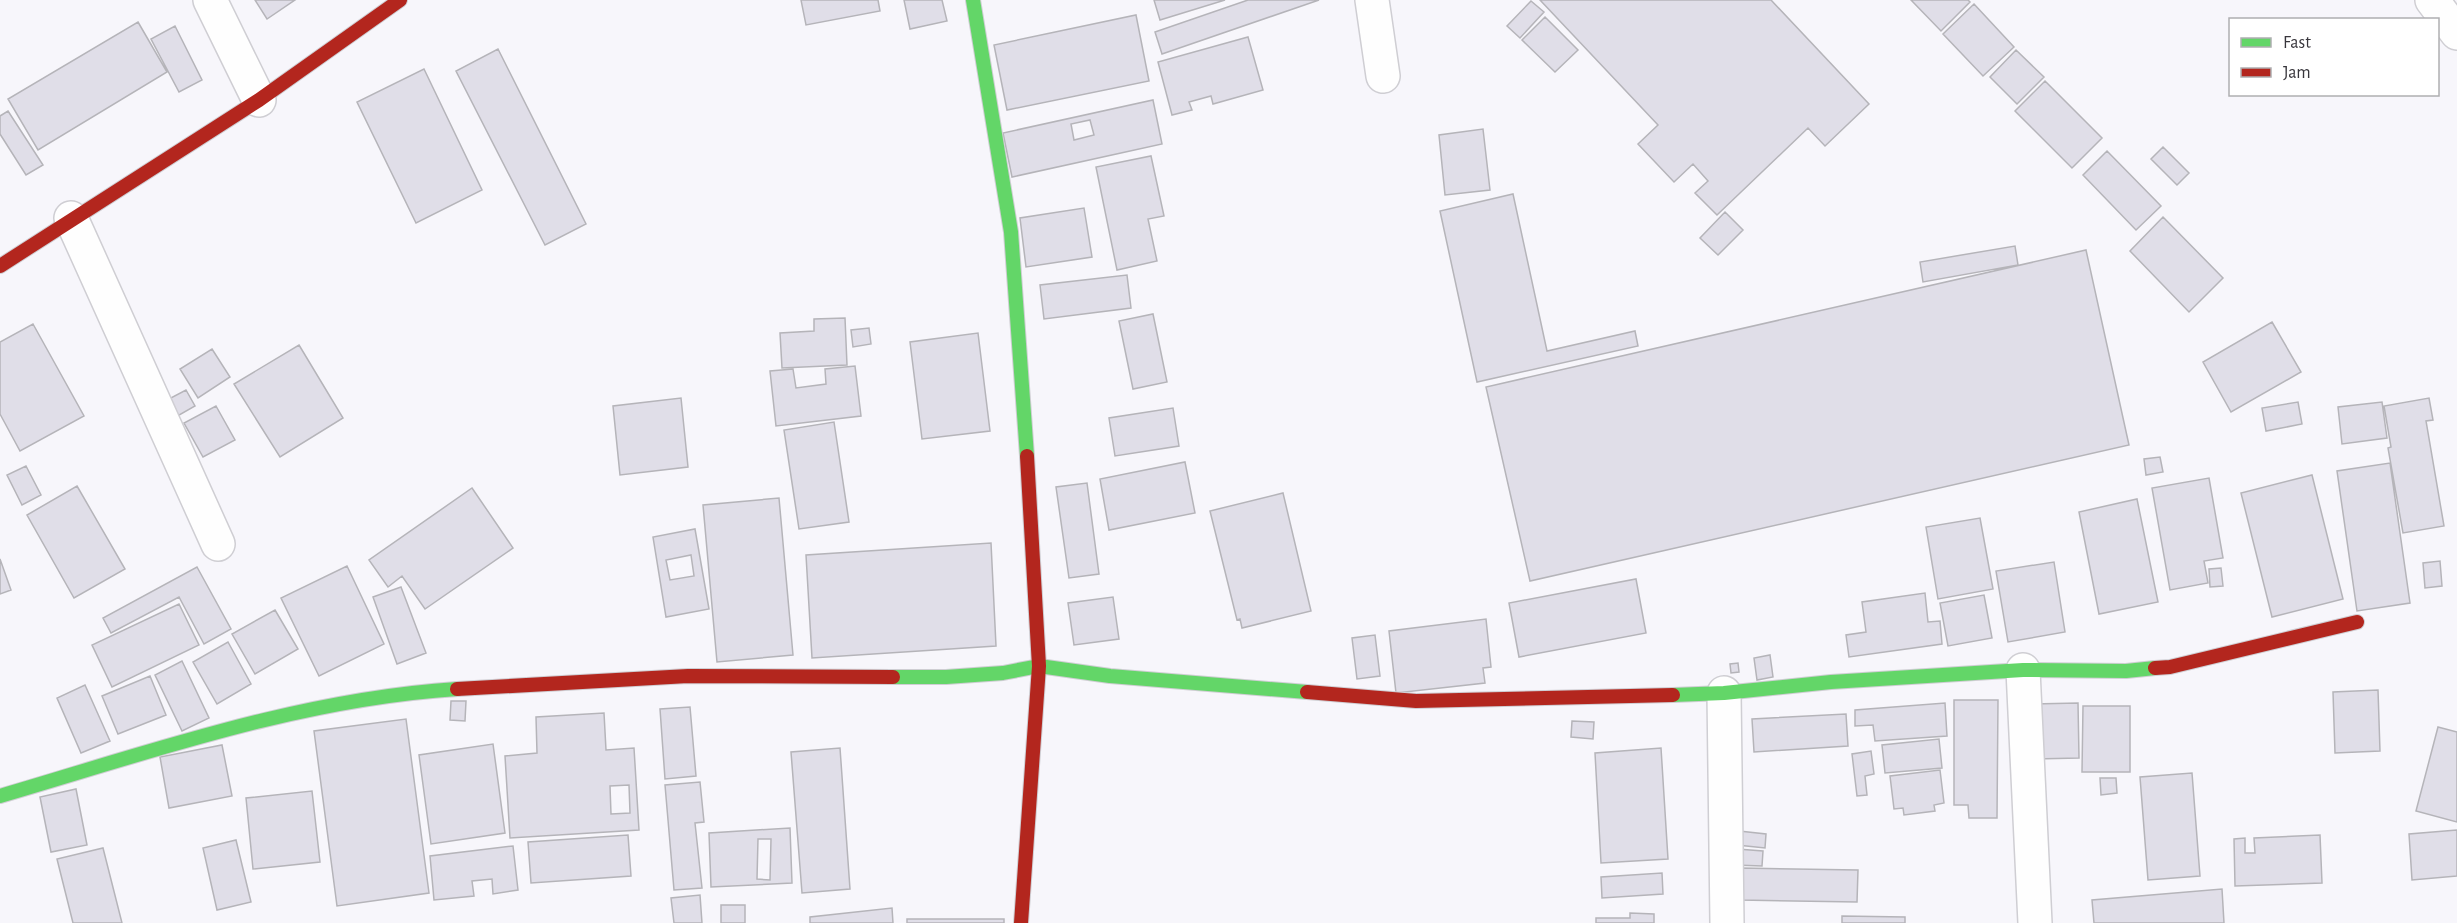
<svg xmlns="http://www.w3.org/2000/svg" width="2457" height="923" font-family="'Alegreya Sans',sans-serif">
	<rect width="100%" height="100%" fill="#f7f6fb"/>
	<path fill="#e0dee8" stroke="#b5b4b9" stroke-width="1.5" fill-rule="evenodd" d="M255,0h40l-28,19z
		M801,0h77l2,11 -74,14z
		M904,0h38l5,21 -37,8z
		M1154,0h71l-65,20z
		M1248,0h71l-157,54 -7,-22z
		M1540,0h231l98,104 -44,42 -17,-18 -91,87 -22,-22 13,-12 -15,-17 -19,18 -36,-38 20,-19z
		M1911,0h57l2,2 -29,29z
		M1531,1l13,11 -24,26 -13,-12z
		M1974,4l40,43 -31,29 -40,-42z
		M1136,15l13,66 -142,29 -13,-65z
		M1545,17l33,33 -23,22 -33,-32z
		M138,22l29,50 -129,78 -30,-51z
		M175,26l27,54 -23,12 -28,-53z
		M1248,37l15,53 -50,14 -2,-8 -22,6 3,8 -20,5 -14,-53z
		M498,49l88,175 -41,21 -89,-174z
		M2016,50l28,27 -27,27 -27,-27z
		M424,69l58,121 -66,33 -59,-121z
		M2045,81l57,57 -30,30 -57,-57z
		M1153,100l9,44 -150,33 -9,-44zM1090,120l4,15 -20,5 -3,-16z
		M8,111l35,54 -17,10 -26,-41v-18z
		M1483,129l7,61 -45,5 -6,-60z
		M2163,147l26,26 -12,12 -26,-26z
		M2107,151l54,55 -25,24 -53,-55z
		M1151,156l13,60 -16,3 9,42 -40,9 -21,-103z
		M1513,194l34,157 88,-20 3,15 -161,36 -37,-171z
		M1084,208l8,49 -66,10 -6,-49z
		M1725,212l18,18 -25,25 -18,-17z
		M2163,217l60,61 -34,34 -59,-61z
		M2015,246l3,19 -95,17 -3,-20z
		M2086,250l43,195 -599,136 -44,-194z
		M1127,275l4,33 -87,11 -4,-34z
		M1153,314l14,68 -34,7 -14,-68z
		M845,318l2,47 -65,3 -2,-35 34,-2v-12z
		M2272,322l29,50 -70,40 -28,-50z
		M33,324l51,92 -64,35 -20,-37v-72z
		M869,328l2,16 -18,3 -2,-17z
		M978,333l12,98 -68,8 -12,-97z
		M299,345l44,73 -63,39 -46,-73z
		M212,349l18,28 -32,21 -18,-29z
		M855,366l6,50 -85,10 -6,-55 23,-2 3,19 30,-4 -1,-15z
		M186,390l9,16 -21,12 -9,-17z
		M681,398l7,69 -68,8 -7,-69z
		M2429,398l4,22 -7,1 18,105 -41,7 -15,-85 3,-1 -7,-41z
		M2298,402l4,22 -36,7 -4,-23z
		M2382,402l5,36 -45,6 -4,-37z
		M216,406l19,34 -32,17 -19,-34z
		M1173,408l6,38 -64,10 -6,-38z
		M834,422l15,100 -50,7 -15,-99z
		M2160,457l3,15 -17,3 -2,-16z
		M1185,462l10,51 -86,17 -9,-51z
		M2390,463l20,140 -53,8 -20,-140z
		M26,466l15,29 -19,10 -15,-30z
		M2312,475l31,124 -71,18 -31,-124z
		M2209,478l14,80 -19,3 4,22 -38,7 -18,-102z
		M1087,483l12,91 -30,4 -13,-91z
		M77,486l48,83 -51,29 -47,-83z
		M472,488l41,60 -88,61 -23,-33 -14,11 -19,-27z
		M1283,493l28,118 -69,17 -2,-9 -3,1 -27,-109z
		M779,498l14,157 -76,7 -14,-157z
		M2137,499l21,103 -59,12 -20,-102z
		M1980,518l13,71 -55,10 -12,-72z
		M695,529l14,80 -43,8 -13,-80zM691,555l3,21 -24,4 -4,-20z
		M991,543l5,103 -184,12 -6,-103z
		M0,559l11,31 -11,4z
		M2440,561l2,25 -17,2 -2,-25z
		M2054,562l11,70 -57,10 -12,-71z
		M347,566l37,78 -65,32 -38,-78z
		M197,567l34,62 -27,15 -25,-47 -68,36 -8,-15z
		M2221,568l2,18 -13,1 -1,-18z
		M1636,579l10,54 -127,24 -10,-54z
		M401,587l25,66 -29,11 -24,-67z
		M1925,593l3,29 12,-1 2,23 -93,13 -3,-22 20,-3 -4,-30z
		M1984,595l8,43 -44,8 -8,-43z
		M1113,597l6,42 -45,6 -6,-42z
		M179,604l20,41 -87,42 -20,-42z
		M275,610l23,39 -43,25 -23,-40z
		M1486,619l5,48 -8,1 2,15 -89,10 -7,-62z
		M1375,635l5,41 -23,3 -5,-41z
		M228,642l23,42 -34,20 -24,-42z
		M1770,655l3,22 -16,3 -3,-22z
		M182,661l27,57 -27,13 -27,-56z
		M1738,663l1,9 -8,1 -1,-9z
		M150,676l16,39 -48,19 -16,-38z
		M85,685l25,56 -29,12 -24,-55z
		M2378,690l2,61 -45,2 -2,-61z
		M1954,700h44l-1,118h-28l-1,-13h-14z
		M451,701h15l-1,20 -15,-1z
		M1945,703l2,33 -72,5 -2,-16 -18,1v-16z
		M2078,703l1,55 -45,1 -1,-55z
		M2083,706h47v66h-48z
		M690,707l6,69 -31,3 -5,-70z
		M604,713l2,37 28,-2 5,82 -129,8 -5,-82 32,-3 -1,-36zM629,785l1,28 -19,1 -1,-28z
		M1846,714l2,32 -94,6 -2,-33z
		M406,719l23,174 -92,13 -23,-175z
		M1572,721l22,1 -1,17 -22,-2z
		M2438,727l19,5v90l-41,-11z
		M1939,739l3,29 -57,5 -3,-28z
		M493,744l12,89 -74,11 -12,-89z
		M222,745l10,51 -63,12 -9,-51z
		M840,748l10,141 -48,4 -11,-141z
		M1661,748l7,111 -67,4 -6,-110z
		M1871,751l3,23 -9,2 2,19 -10,1 -5,-42z
		M1940,770l4,33 -10,2 1,6 -31,4 -1,-7 -9,1 -4,-33z
		M2192,773l8,103 -52,4 -8,-103z
		M2100,778h16l1,15 -16,2z
		M700,782l4,40 -9,1 7,65 -28,2 -9,-105z
		M76,789l11,56 -36,7 -11,-55z
		M312,791l8,71 -67,7 -7,-71z
		M790,828l2,55 -81,4 -2,-54zM758,839h13l-1,41 -13,-1z
		M2457,830v46l-45,4 -3,-46z
		M1739,831l27,3 -1,14 -28,-3z
		M628,835l3,41 -100,7 -3,-41z
		M2320,835l2,48 -87,3 -1,-47 11,-1v15h10l-1,-15z
		M236,840l15,62 -34,8 -14,-62z
		M513,846l5,44 -25,4 -1,-15 -20,2 2,15 -40,4 -4,-44z
		M103,848l19,75h-49l-16,-64z
		M1737,849l26,2 -1,15 -27,-1z
		M1741,868l117,2 -1,32 -117,-2z
		M1662,873l1,21 -61,4 -1,-21z
		M2222,889l2,34h-130l-2,-23z
		M700,895l2,28h-28l-3,-25z
		M721,905h24v18h-24z
		M892,908l1,15h-83v-6z
		M1630,913l24,1v9h-58v-5h34z
		M1842,916l63,1v6h-63z
		M907,919h97v4h-97z"/>
	<g fill="none" stroke-linecap="round" stroke-linejoin="round">
		<defs>
			<path id="street" d="M210,0l49,100
				M1372,0l11,76
				M2432,0l25,33
				M71,218l147,326
				M2023,670l12,253
				M1724,693l3,230"/>
			<path id="fast" d="M973,0l38,232 16,224
				M893,677h53l57,-4 36,-7 71,10 197,16
				M1673,695l51,-2 107,-11 192,-12 103,1 29,-3
				M0,796c150,-44 300,-97 457,-107"/>
			<path id="jam" d="M0,266l259,-166 141,-100
				M2155,668l15,-1 187,-45
				M457,689l231,-13 205,1
				M1307,692l109,9 257,-6
				M1021,923l18,-257 -12,-210"/>
		</defs>
		<use href="#street" stroke="#cfced3" stroke-width="36"/>
		<use href="#fast" stroke="#cfced3" stroke-width="16"/>
		<use href="#jam" stroke="#cfced3" stroke-width="16"/>
		<use href="#street" stroke="#fefefe" stroke-width="33"/>
		<use href="#fast" stroke="#63d668" stroke-width="14"/>
		<use href="#jam" stroke="#b3261e" stroke-width="14"/>
	</g>
	<rect x="2229" y="18" width="210" height="78" fill="#ffffff" stroke="#afafb1" stroke-width="1.5"/>
	<rect x="2241" y="38" width="30" height="9" fill="#63d668" stroke="#afafb1" stroke-width="1.5"/>
	<text x="2283" y="48" font-size="18" fill="#38363c">Fast</text>
	<rect x="2241" y="68" width="30" height="9" fill="#b3261e" stroke="#afafb1" stroke-width="1.5"/>
	<text x="2283" y="78" font-size="18" fill="#38363c">Jam</text>
</svg>
